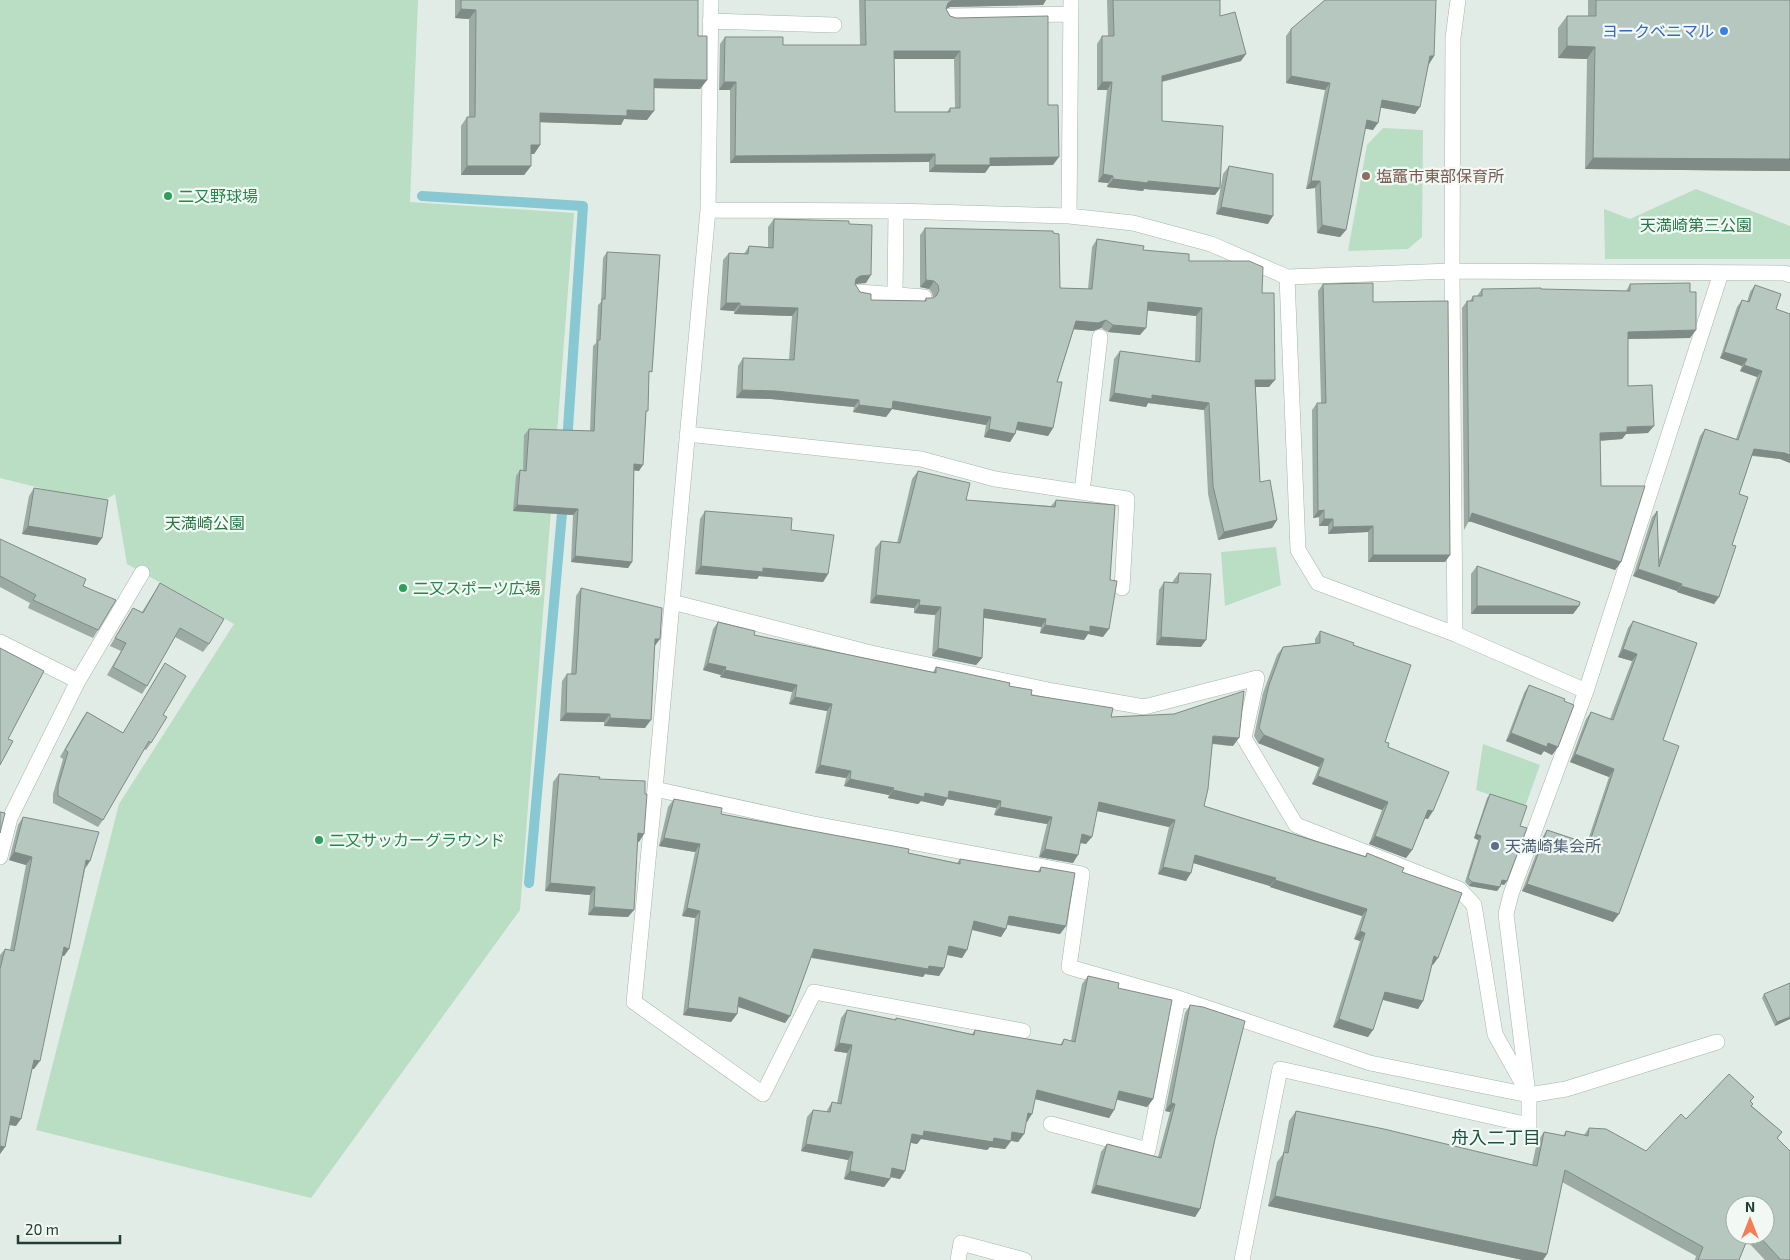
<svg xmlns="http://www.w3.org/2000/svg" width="1790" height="1260" font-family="'Exo 2','Noto Sans JP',sans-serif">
	<rect width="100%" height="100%" fill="#e1ece7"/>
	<path fill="#b9dec3" d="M0,0h418l-8,202 164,11 -54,697 -209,288 -275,-68 83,-326 115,-180 -107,-60 -12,-70 -15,9 -100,-25z
		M1383,128l40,2 -1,107 -14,12 -60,2 19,-106z
		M1696,189l94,37v33h-185l-1,-50 26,10z
		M1276,547l5,38 -56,21 -4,-54z
		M1483,744l57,21 -15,42 -49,-17z"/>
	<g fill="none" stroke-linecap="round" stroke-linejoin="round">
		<path stroke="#87c8d3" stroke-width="10" d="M422,196l161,10 -16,237
			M529,883l34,-381"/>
		<defs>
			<path id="service" d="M958,1260l3,-17 63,17
				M1242,1260l38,-191 249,56v-30"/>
			<path id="minor" d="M711,0l-3,210 -53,579 -21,213 129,92 51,-102 209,39
				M950,16l121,-2
				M710,21l124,4
				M708,210l188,1 173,5 64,7 78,21 76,33 165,-6 332,2 6,2
				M1069,216l2,-216
				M1287,277l11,273 20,33 137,51 131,57
				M859,292l65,5
				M895,294l1,-83
				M687,434l234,25 74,20 132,20 -5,89
				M1082,492l18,-155
				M672,602l199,51 182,38 91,16 113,-29 -13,60 52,87 163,64 15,16 21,129 34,61
				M1455,634l-3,-363 1,-233 5,-38
				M0,642l78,39
				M655,789l154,34 273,51 -13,93 109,31 192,65 159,32 37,-6 151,-47
				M0,857l10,-39 68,-137 64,-108
				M1527,1086l-21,-172 5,-20 75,-203 135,-418
				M1051,1124l97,26 30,-152"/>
		</defs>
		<use href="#service" stroke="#a4b4ae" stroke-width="16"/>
		<use href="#minor" stroke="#a4b4ae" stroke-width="16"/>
		<use href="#service" stroke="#fff" stroke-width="15"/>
		<use href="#minor" stroke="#fff" stroke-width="15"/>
	</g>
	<path fill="#9daba5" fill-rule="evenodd" d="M455,0h243v36l9,44 -7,9 -46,-1 -7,32 -23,-1 -3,6 -81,-3v23l-6,9h-3v12l-7,9h-63v-49l6,-9h2v-98l-14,-1z
		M859,0h187l-3,5 -93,2 -4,2 4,7 98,89 5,60 -63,1 -5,7 -56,-1v-10l-199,1v-73h-11l1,-46 5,-7 58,8h77zM894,59h60l1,49h-5l-3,4h-52z
		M1107,0h113v16l21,45 -79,21v39l58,67 -5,7 -71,-6 -1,2 -36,-4 1,-4 -10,-1 9,-92h-10v-46l5,-8h6z
		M1588,0h202v171l-205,-2 2,-110 -29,-1v-30l9,-12h21z
		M1291,29l143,27 -5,8 -14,50 -34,-7 -8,23 -8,-2 -19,102 -6,7 -23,-4 -2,-45 -9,1 19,-99 -39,-7v-47z
		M1229,166l39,58 -52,-10 7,-40z
		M774,219l75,5 17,59 -11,1 5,8 11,8 53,1 2,-3h7l-1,-5 -3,-4 -9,-2v-52l5,-7 135,60 28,1 4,-42 5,-8 92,22 73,32 7,94h-14l5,95 17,38 -5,8 -54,12 -10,-46 -4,-84 -56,-7 -2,4 -37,-6 5,-42 6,-8 75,11 1,-46 -48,-6 -8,25 -32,-3 -7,-4 -8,3 -19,-2 -17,53 -4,46 -5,8 -32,-6 -1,4 -5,8 -26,-5 2,-12 -94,-16 -6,8 -33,-5 1,-5 -83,-8 -35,-1 2,-32 5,-8 46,2 3,-44 -58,-2v-3l-14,-1 3,-50 6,-7 15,1 5,-8 19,1v-20z
		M607,252l42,123 -3,40 -7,56 -5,-1 -2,92 -4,6 -57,-6 2,-47 -60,-4 3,-35 4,-6h3l1,-35 5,-6 61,2 3,-85 3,-3 2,-38 3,-3 2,-44z
		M1323,284l50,18 77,253 -5,7h-77v-30l-40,2v-8h-9v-9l-6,1 -1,-108 5,-7h4l-3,-112z
		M1630,284l60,54 -62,1v47l20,47 -22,1 -4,5 -22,2 1,45 20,76 -6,8 -146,-49 -5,9 -2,-222 5,-7h3l3,-5h4l5,-7 144,2z
		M1755,285l21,24 14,5v149l-10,-4 -28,-3 -13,38 -7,51 -13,52 -5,7 -37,-12v-1l-44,-15 19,-59 5,-6 2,49 41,-124 5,-7 31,10 21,-62 -17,-6 2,-5 -22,-8 17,-51 5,-7 5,2 3,-10z
		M918,471l48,29 85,6 5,-6 47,137 -15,-3 -4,6 -44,-7 1,-6 -57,-9 -2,40 -6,7 -44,-9 3,-41 -21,-2v-5l-44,-5 5,-55 6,-7 16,2 15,-64z
		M34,488l68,50 -5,7 -75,-11 7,-38z
		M705,511l123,63 -5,8 -64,-6 -2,3 -62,-5 5,-55z
		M0,539l83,47 15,44 -5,8 -65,-30 2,-5 -30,-16z
		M1477,566l102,40 -6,8h-102v-40z
		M1179,573l22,74 -45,-2 3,-55 5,-8h9v-1z
		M160,583l49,61 -6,8 -28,-15 -28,49 -5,8 -35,-19 14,-24 -11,-5 23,-38 9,4 13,-21z
		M581,588l74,59 -10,81 -41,-2v-4l-44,-1 2,-40 5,-7h4l5,-78z
		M1633,621l30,119 -50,182 -91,-31 20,-53 5,-8 40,13 22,-66 -39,-15 16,-43 5,-7 19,7 22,-58 -14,-4 10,-29z
		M718,622l36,13 179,37 3,-5 73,19 22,9 80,22 122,29 -21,-2 -8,62 161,50 2,-3 35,19 31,93h-1l-9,36 -5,8 -35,-9 -15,37 -35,-10 27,-86 -6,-2 8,-23 -92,-29v-1l-77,-23 -7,18 -28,-7 11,-47 -72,-16 -11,33 -6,-1 -7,20 -34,-6 8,-33 -53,-9 2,-7 -49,-9 -4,7 -22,-5 -3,3 -30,-6 1,-3 -45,-9 2,-8 -31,-5 12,-62 -38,-7 3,-12 -72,-15 1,-2 -18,-5 10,-41z
		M1320,631l33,14 32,97 43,77 -3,-1 -13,32 -6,8 -37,-14 13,-34 -70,-26 7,-17 -61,-24 -4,-7 9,-43 14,-38 6,-8 32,-4v-4z
		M165,663l-2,52 -12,28 -5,7 -2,-1 -41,71 -5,7 -45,-24v-9l10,-35 -3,-2 22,-38 5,-7 36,21z
		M1529,685l35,16 -6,46 -6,8 -8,-4 -3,4 -35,-14 18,-48z
		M559,774l40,5 40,63h-1l-10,75 -40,-2 2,-20 -45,-4 8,-109z
		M1490,794l30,32 -13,55 -3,4 -3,-1 -4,7 -28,-5 -4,-4 13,-42 -4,-2 13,-40z
		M674,799l47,15 236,49 3,-4 66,11 12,1 3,-4 25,59 -6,8 -53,-9 -1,4 -5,8 -29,-8 -5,21 -5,8 -15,-3 -3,13 -5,8 -14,-2 -2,3 -112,-19 -21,58 -5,7 -47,-16 -1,7 -6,8 -48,-7 12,-97 -13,-2 13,-64 -36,-6 9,-39z
		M23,817l62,52 -16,80 -5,7h-2l-28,113h-2l-16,57 -7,-1 -4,22 -5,7v-199l5,-6 5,1 16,-85 -17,-5 9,-35z
		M1088,976l30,12 35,111 -6,8 -30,-8 -3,11 -5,8 -74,-19 -8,23h-1l-2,12 -6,8 -7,-1 -6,8 -15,-2 -3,3 -66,-11 -4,5 -6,-1 -6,28 -5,8 -10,-2v2l-6,8 -40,-8 4,-19 -47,-9 6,-34 6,-7 13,2 6,-10 5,1 10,-50 -13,-2 7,-33 6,-8 48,10 1,-2 76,16 3,-4 85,15 4,-6 7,2 11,-57z
		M1764,994l26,25 -15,7 -13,-28z
		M1190,1005l25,134 -15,70 -5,8 -104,-24 10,-41 6,-8 51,13 12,-45 -5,-1 20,-98z
		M1754,1097l-3,4 1,5 30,26 -4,6 12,122h-25l-18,-19 -8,19h-44l1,-4 -134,-74 -15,72 -4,6h-20l-255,-54 9,-44 6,-8 6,-33 7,-10 236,54 5,-23 7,-10 19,4 3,-5 18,4 5,-7 57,23 40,-32zM1765,1205v30h-30z"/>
	<path fill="#7f8b86" d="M953,0h93l-3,5 -93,2 -8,4 6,-8z
		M461,9l15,1 -7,9 -14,-1z
		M1567,46l28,1 -8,12 -29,-1z
		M894,51h66l-6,8h-66z
		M1246,54l-5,7 -85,22 6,-7z
		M1430,56h4l-5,8h-4z
		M1291,76l39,7 -5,7 -39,-7z
		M654,79l53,1 -7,9 -52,-1z
		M724,82h12l-6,8h-11z
		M1102,82h10l-5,8h-10z
		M1382,100l38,7 -5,7 -38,-7z
		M627,110l27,1 -7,9 -23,-1 -3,6 -87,-3 6,-9z
		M1367,120l11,3 -5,7 -12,-2z
		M531,145h9l-6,9h-10z
		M935,154l-6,8 -199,1 5,-7z
		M1059,157l-6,8 -63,1 -5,7 -56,-1 6,-7 55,-7z
		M1593,158l197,1v12l-205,-2z
		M467,166h64l-7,9h-63z
		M1103,174l10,2 -5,7 -10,-1z
		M1113,179l35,2 72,7 -5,7 -71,-6 -1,2 -36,-4z
		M1311,181h9l-5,7 -9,1z
		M1221,207l52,9 -5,8 -52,-10z
		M1322,225l24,5 -6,7 -23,-4z
		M871,275l-5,8 -11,1 1,-5 4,-3z
		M926,280l8,1 -5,8 -9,-2z
		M1148,302l54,6 -6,8 -53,-6z
		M726,303h14l-6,8 -14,-1z
		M740,306l58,2 -6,8 -58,-2z
		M1106,320l-5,8 -8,3 -22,-2 5,-8z
		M1113,325l33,3 -6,7 -32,-3z
		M1696,330l-6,8 -67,1 5,-7z
		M1724,352l23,7 -5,7 -22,-8z
		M1744,365l18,6 -5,6 -17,-6z
		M1255,380h20l-6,7h-20z
		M742,390l34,1 83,9 -5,7 -83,-8 -35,-1z
		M1114,393l38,2 57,8 -5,7 -56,-7 -2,4 -37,-6z
		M893,401l98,16 -5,8 -94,-16 -6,8 -33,-5 6,-7z
		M1018,422l35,6 -5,8 -36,-7z
		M1654,426l-6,7 -22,1 -4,5 -28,2 6,-8 27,-6z
		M989,429l26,5 -5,8 -26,-5z
		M1754,449l31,4 5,2v8l-10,-4 -30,-4z
		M634,464l9,1 -4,6 -9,-1z
		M517,505l61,4 -5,6 -60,-4z
		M1324,510l-5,7 -6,1 5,-7z
		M1472,513l149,49 -6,8 -146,-49z
		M1324,519h9l-5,7h-9z
		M1277,520l-5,8 -54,12 6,-8z
		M28,526l74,12 -5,7 -75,-11z
		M1373,526l-5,6 -40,2 5,-7z
		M1373,555h77l-5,7h-77z
		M575,556l57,6 -4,6 -57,-6z
		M701,566l62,2 65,6 -5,8 -64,-6 -2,3 -62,-5z
		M1638,569l44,15 -5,7 -44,-15z
		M1681,586l38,11 -5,7 -37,-12z
		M876,595l44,5 -6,8 -44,-5z
		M919,605l22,2 -6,8 -21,-2z
		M1477,606h102l-6,8h-102z
		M984,609l62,10 -5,8 -62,-10z
		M1045,625l45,1 19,3 -6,8 -15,-3 -4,6 -44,-7z
		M1161,637l45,3 -5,7 -45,-2z
		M655,639h5l-6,8z
		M938,648l44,10 -6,7 -44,-9z
		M1623,649l14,5 -5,7 -14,-4z
		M708,663l18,4 -5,8 -18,-5z
		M725,670l72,15 -5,7 -72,-15z
		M795,697l37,7 -5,7 -38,-7z
		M566,713l44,1 -6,8 -44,-1z
		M610,718l41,2 -6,8 -41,-2z
		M1511,733l37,10 10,4 -6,8 -8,-4 -3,4 -35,-14z
		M1264,735l60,24 -5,8 -61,-24z
		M1213,736l26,2 -6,8 -25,-3z
		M1575,754l39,15 -5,8 -39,-15z
		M820,765l31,6 -5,7 -31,-5z
		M1318,776l70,26 -6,8 -70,-26z
		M850,779l44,9 -5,7 -45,-9z
		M893,790l32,3 24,-2 52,10 -5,7 -49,-9 -4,7 -22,-5 -3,3 -30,-6z
		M1099,802l76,18 -6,7 -76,-17z
		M1000,807l52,10 -5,7 -53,-9z
		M1428,810l5,1 -5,8 -5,-1z
		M638,833l6,1 -5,8 -6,-1z
		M1082,834l10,3 -6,7 -10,-2z
		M1476,834l5,2 -3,4 -4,-2z
		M1375,836l37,14 -6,8 -37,-14z
		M664,838l36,6 -5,8 -36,-6z
		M1045,849l33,6 -5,8 -34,-6z
		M14,852l18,5 -6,8 -17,-5z
		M1195,855l81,23 -6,8 -80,-24z
		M86,860l4,1 -5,8z
		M1163,867l28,6 -5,8 -28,-7z
		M1275,880l92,29 -5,7 -92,-29z
		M1502,880l5,1 -3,4 -4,-1z
		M1472,882l28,5 -3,4 -28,-5z
		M550,883l45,4 -5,8 -45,-4z
		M1527,884l92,30 -6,8 -91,-31z
		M594,907l40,3 -6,7 -40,-2z
		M687,908l13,3 -5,7 -13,-2z
		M1009,916l57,10 -6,8 -56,-10z
		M974,921l32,8 -5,8 -33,-8z
		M1360,931l5,2 -5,8 -6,-2z
		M949,946l18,4 -5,8 -19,-4z
		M64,947l5,2 -5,7 -6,-1z
		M814,949l115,17 15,2 -5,8 -14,-2 -2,3 -114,-20z
		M1434,956l4,2 -5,7 -5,-1z
		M1385,992l38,9 -5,8 -38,-10z
		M739,997l51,19 -5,7 -52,-18z
		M688,1008l49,6 -6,8 -48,-7z
		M1790,1017v2l-15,7 2,-4z
		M1339,1019l34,11 -5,7 -35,-10z
		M839,1043l13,2 -5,8 -13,-2z
		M34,1060l6,1 -6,8 -5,-1z
		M1037,1090l77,20 -5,8 -78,-20z
		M1119,1091l34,8 -6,8 -33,-8z
		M1171,1103l4,1 -5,8 -5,-1z
		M1028,1113l4,1 -5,8 -5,-1z
		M11,1116l10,3 -5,7 -11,-2z
		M924,1131l70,7 17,3 -6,8 -15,-2 -3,3 -66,-11 -4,5 -10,-2 5,-8z
		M1012,1132l12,2 -6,8 -11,-2z
		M806,1144l47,8 -5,8 -47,-9z
		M0,1146l5,1 -5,7z
		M892,1168l13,3 -5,8 -14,-3z
		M850,1171l40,8 -6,8 -40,-8z
		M1096,1185l104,24 -5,8 -104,-24z
		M1275,1196l272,58 -4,6h-20l-255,-54z"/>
	<path fill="#b6c7c0" stroke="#7f8b86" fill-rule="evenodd" d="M461,0h237v36h9v44l-53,-1v32l-27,-1v6l-87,-3v32h-9v21h-64v-49h8l1,-107 -15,-1z
		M865,0h88l-5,3 -2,6 4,7 6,2 92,-2v89h10l1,52 -69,1v7h-55v-11l-200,2 1,-74h-12l1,-45h58v8h83zM894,51h66v57h-10v4h-55z
		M1113,0h107v16l15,-4 11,42 -84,22v45l61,5 -3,62 -72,-7v2l-35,-4v-3l-10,-2 9,-92h-10v-46h12z
		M1325,0h111l-2,56h-4l-10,51 -38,-7 -4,23 -11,-3 -21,110 -24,-5 -2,-44h-9l19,-98 -39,-7v-47z
		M1596,0h194v159l-197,-1 2,-111 -28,-1v-30h29z
		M1229,166l44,8v42l-52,-9z
		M774,219l75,2v3l23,1 -1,50 -11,1 -4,3 -1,5 5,8 11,2v6l55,1v-3h7l4,-3 2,-5 -1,-5 -4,-4 -8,-1 -1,-52 128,3v2l6,1 1,54 32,1 5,-50 47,7 -1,4 46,4v7h60l14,6 -1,26h12l1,87h-20l5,102 10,-2 7,40 -53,12 -11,-46 -4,-83 -57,-8v4l-38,-6 6,-42 80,11 2,-54 -54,-6 -2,26 -33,-3 -7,-5 -8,3 -22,-2 -19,61h5l-9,46 -35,-6 -3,12 -26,-5 2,-12 -98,-16 -1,8 -33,-4v-5l-83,-9 -34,-1 1,-32 51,2 4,-52 -58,-2v-3h-14l3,-50 19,1 1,-8 24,2z
		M607,252l53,3 -8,117 -3,-1 -1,40h-2l-3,54 -9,-1 -2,98 -57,-6 3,-47 -61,-4 3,-35 6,1 3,-42 65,2 4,-91h2l2,-41h3z
		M1373,283v19l75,-1 2,254h-77v-29l-40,1v-8h-9v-9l-6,1 -1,-108h9l-3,-119z
		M1690,283v9h6v38l-68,2v54l24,-1 2,41 -27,1v5l-27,1 1,53h44l-24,76 -149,-49 -3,9 -2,-221h6v-5h9v-7l59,-1v1l89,2v-7z
		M1755,285l26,9 -5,15 14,5v141l-5,-2 -31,-4 -15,45 9,3 -16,48 4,1 -17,51 -38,-11 1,-2 -44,-15 19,-58 2,56 46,-138 33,11 24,-69 -18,-6 3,-6 -23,-7 18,-52 7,2z
		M918,471l52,12 -4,17 89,7 1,-7 59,5 -5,75 7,1 -8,48 -19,-3v6l-45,-7 1,-6 -62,-10 -2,49 -44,-10 3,-41 -22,-2 1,-5 -44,-5 5,-54 19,2z
		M34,488l74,12 -6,38 -74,-12z
		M705,511l87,7 -1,12 43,5 -6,39 -65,-6v4l-62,-6z
		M0,539l86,40 -3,7 33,14 -18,30 -65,-30 3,-5 -36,-19z
		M1477,566l103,36 -1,4h-102z
		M1179,573l32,1 -5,66 -45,-3 3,-55 14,1z
		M160,583l64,36 -15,25 -29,-16 -33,58 -34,-19 13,-24 -11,-5 18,-30 10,5z
		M581,588l81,20 -2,31h-5l-4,81 -41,-2v-4l-44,-1 1,-39h9z
		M1633,621l64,22 -34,97 16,6 -60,168 -92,-30 20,-54 42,14 25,-75 -39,-15 16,-42 22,8 24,-66 -14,-5z
		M718,622l37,9 -1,4 182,38v-6l74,16 -1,3 23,4 -1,5 82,13 -2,9 63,-3 70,-23 -5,47 -26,-2 -5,53 -4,17 162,51 1,-4 37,15 -2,4 60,21 -24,65 -4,-2 -11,45 -38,-9 -12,38 -34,-11 26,-86 -5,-2 7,-22 -92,-29 1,-2 -81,-23 -4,18 -28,-6 12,-47 -76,-18 -7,35 -10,-3 -4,21 -33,-6 7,-32 -52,-10 1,-6 -52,-10 -1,7 -23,-5 -1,4 -31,-7 1,-2 -44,-9 1,-8 -31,-6 12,-61 -37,-7 2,-12 -72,-15 1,-3 -18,-4z
		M1320,631l34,12 -1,2 58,20 -26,77 4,1 -1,4 61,25 -16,39 -5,-1 -16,40 -37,-14 13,-34 -70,-26 6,-17 -60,-24 -5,-7 10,-43 14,-38 37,-4z
		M0,648l44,23 -36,68 5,2 -13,24z
		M165,663l21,13 -23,39 4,2 -16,26 -2,-2 -46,79 -45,-24v-10l10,-34 -3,-2 22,-38 36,21z
		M1529,685l36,14 -1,2 10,4 -16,42 -10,-4 -1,4 -36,-14z
		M559,774l41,3 -1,2 46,2v13h2l-3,40 -6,-1 -4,77 -40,-3 1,-20 -45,-4z
		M1490,794l37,12 -7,20 7,2 -20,53 -5,-1 -2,7 -28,-5 -4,-4 13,-42 -5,-2z
		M674,799l48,9 -1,6 188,35 -1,4 52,11v-5l66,11 14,2 1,-5 34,6 -9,53 -57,-10 -3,13 -32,-8 -7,29 -18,-4 -5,22 -15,-2 -1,3 -114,-20 -24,67 -51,-19 -2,17 -49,-6 12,-97 -13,-3 13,-64 -36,-6z
		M0,812l5,1 -5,20z
		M23,817l76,15 -9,29 -4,-1 -17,89 -5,-2 -24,114 -6,-1 -13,59 -10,-3 -6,31 -5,-1v-177l5,-20 9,2 18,-94 -18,-5z
		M1088,976l31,7 -1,5 54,12 -19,99 -34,-8 -5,19 -77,-20 -5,24 -4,-1 -4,21 -12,-2 -1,9 -17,-3 -1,4 -69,-11 -1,5 -11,-2 -7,37 -13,-3 -2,11 -40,-8 3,-19 -47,-8 7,-34 17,2 2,-10 9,2 11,-59 -13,-2 8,-33 49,10v-2l78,17 1,-5 87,15 2,-6 11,3z
		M1790,983v34l-13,5 -13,-28z
		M1190,1005l13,2 42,14 -30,118 -15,70 -104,-24 11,-41 54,14 14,-54 -4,-1z
		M1729,1074l25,23 -4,4 3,3 -2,2 31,26 -5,6 13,13v109h-9l-23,-25h7v-30h-30v30h14l-10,25h-41l5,-13 -138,-77 -18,84 -272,-58 9,-44 4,1 8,-42 88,18 153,37 7,-34 21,4 1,-5 22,5 1,-8 17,1 40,22 35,-37 5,5z"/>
	<circle fill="#3f7fe0" stroke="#f2f9f5" stroke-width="2" cx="1724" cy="31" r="5"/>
	<circle fill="#8d6e63" stroke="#f2f9f5" stroke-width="2" cx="1366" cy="176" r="5"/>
	<g fill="#2e9e5b" stroke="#f2f9f5" stroke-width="2">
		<circle cx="168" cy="196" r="5"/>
		<circle cx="403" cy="588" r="5"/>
		<circle cx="319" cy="840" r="5"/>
	</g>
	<circle fill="#5c6f8a" stroke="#f2f9f5" stroke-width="2" cx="1495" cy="846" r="5"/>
	<g text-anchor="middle" stroke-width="4.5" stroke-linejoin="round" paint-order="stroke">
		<g font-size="16" fill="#366cbe" stroke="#f2f9f5" text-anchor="end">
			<text x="1714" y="37">ヨークベニマル</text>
		</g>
		<g font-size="16" fill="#785e54" stroke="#f2f9f5" text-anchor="start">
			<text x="1376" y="182">塩竈市東部保育所</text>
		</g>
		<g font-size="16" fill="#27864d" stroke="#f2f9f5" text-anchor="start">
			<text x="178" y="202">二又野球場</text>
			<text x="413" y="594">二又スポーツ広場</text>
			<text x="329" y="846">二又サッカーグラウンド</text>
		</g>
		<g font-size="16" fill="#297647" stroke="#f2f9f5">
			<text x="1696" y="231">天満崎第三公園</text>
			<text x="205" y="529">天満崎公園</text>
		</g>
		<g font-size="16" fill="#4e5e75" stroke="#f2f9f5" text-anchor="start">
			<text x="1505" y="852">天満崎集会所</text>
		</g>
		<g font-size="18" fill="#1c5143" stroke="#f2f9f5">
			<text x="1496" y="1144">舟入二丁目</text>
		</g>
	</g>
	<g transform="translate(1750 1220)"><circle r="24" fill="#f2f9f5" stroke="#9eaea9"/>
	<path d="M0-4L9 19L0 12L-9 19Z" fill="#f77b55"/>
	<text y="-8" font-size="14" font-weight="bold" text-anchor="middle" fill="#213e36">N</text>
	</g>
	<path d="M18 1235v8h102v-8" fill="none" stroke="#213e36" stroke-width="2.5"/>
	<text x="25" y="1235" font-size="15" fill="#213e36" stroke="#f2f9f5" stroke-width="4" paint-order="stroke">20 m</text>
</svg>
